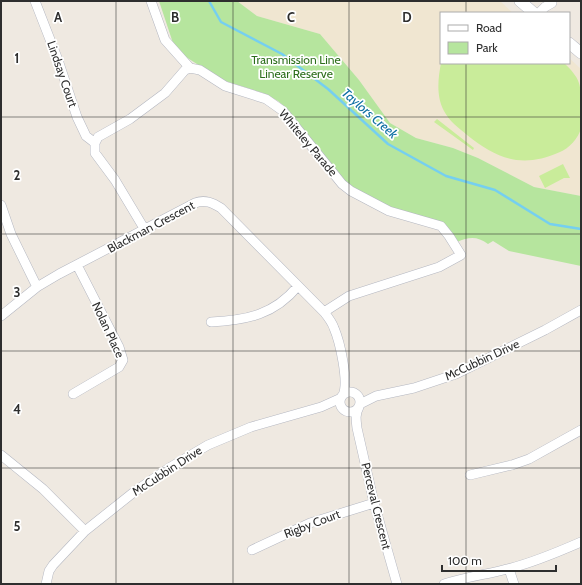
<svg xmlns="http://www.w3.org/2000/svg" width="582" height="585" font-family="Cabin,sans-serif">
	<rect width="100%" height="100%" fill="#efe9e1"/>
	<path fill="#f0e6d1" d="M237,1h263l13,12h-72v50h128v-5l12,11v127l-47,-9 -56,-29 -25,-10 -37,-10 -26,-15 -31,-43 -39,-46 -63,-18z"/>
	<path fill="#b6e59e" d="M159,1h78l20,15 63,18 39,46 31,43 26,15 37,10 25,10 56,29 47,9v70l-72,-15 -16,-10 -5,3c-11,-8 -19,-7 -31,-2l-6,-9 -61,-26 -35,-18 -7,-5 -7,-7 -56,-70 -7,-6 -15,-8 -41,-13 -36,-23 -13,-14z"/>
	<path fill="#c9ec9a" d="M441,63h123c18,17 17,23 17,47 0,5 1,12 0,18 -2,10 -13,21 -21,24 -38,17 -63,7 -93,-17 -8,-7 -18,-14 -23,-24 -8,-15 -6,-32 -3,-48z
		M437,119l37,29 -1,2 -39,-28z
		M563,164l7,14h-6l-19,10 -6,-12z"/>
	<g fill="none" stroke-linecap="round" stroke-linejoin="round">
		<path stroke="#75cff0" stroke-width="2.5" d="M209,1l12,21 61,32 46,35 60,55 58,32 49,14 55,34 31,5"/>
		<defs>
			<path id="minor" d="M35,1l23,59 19,57 9,19 9,7
				M151,1l14,39 25,28
				M539,13l6,-6 7,-4
				M1,205l10,29 26,53
				M145,230l-30,-50 -20,-27v-10l3,-6 32,-18 35,-26 20,-23 5,-2 10,2 25,16 41,13 17,12 59,73 9,7 38,20 52,15 8,10 12,19 -22,12 -90,29 -25,16
				M1,316l36,-29 22,-13 136,-71c10,-4 18,0 26,5l103,104c4,5 8,10 10,16 6,14 15,54 9,67
				M211,322c36,-2 63,-7 87,-36
				M340 402a10 10 0 1 1 20 0a10 10 0 1 1-20 0Z
				M73,394l46,-27 4,-7 -4,-13 -42,-82
				M360,404l16,-8 38,-8 42,-14 89,-44 36,-20
				M359,407c-4,7 -3,13 -2,21l17,75 23,81
				M1,455l42,34 42,42
				M470,475l42,-10 17,-6 52,-29
				M252,550l58,-27 64,-20
				M509,569l5,15
				M46,584l3,-13 4,-6 32,-34 49,-39 35,-24 39,-23 43,-18 70,-20 20,-9
				M444,584c22,-7 45,-10 67,-16 24,-6 47,-16 70,-26"/>
			<path id="tertiary" d="M520,1l14,12
				M569,43l12,10"/>
		</defs>
		<use href="#minor" stroke="#b4b7c1" stroke-width="10"/>
		<use href="#tertiary" stroke="#b4b7c1" stroke-width="12"/>
		<use href="#minor" stroke="#fff" stroke-width="9"/>
		<use href="#tertiary" stroke="#fff" stroke-width="11"/>
	</g>
	<path fill="none" stroke="#2e2e2e" stroke-width="1" stroke-opacity="0.55" d="M116,1v583M233,1v583M349,1v583M466,1v12M466,63v521M1,117h580M1,234h580M1,351h580M1,468h580"/>
	<g text-anchor="middle" stroke-width="3.5" stroke-linejoin="round" paint-order="stroke">
		<g font-size="12" fill="#2c6e1b" stroke="#fff">
			<text x="296" y="64">Transmission Line<tspan x="296" dy="14">Linear Reserve</tspan></text>
		</g>
		<g font-size="12" fill="#2e2e2e" stroke="#fff">
			<text transform="translate(62 74) rotate(71)" y="4">Lindsay Court</text>
			<text transform="translate(308 143) rotate(50)" y="4">Whiteley Parade</text>
			<text transform="translate(151 227) rotate(-28)" y="4">Blackman Crescent</text>
			<text transform="translate(108 330) rotate(65)" y="4">Nolan Place</text>
			<text transform="translate(482 360) rotate(-25)" y="4">McCubbin Drive</text>
			<text transform="translate(167 471) rotate(-33)" y="4">McCubbin Drive</text>
			<text transform="translate(376 506) rotate(76)" y="4">Perceval Crescent</text>
			<text transform="translate(312 524) rotate(-21)" y="4">Rigby Court</text>
		</g>
		<g font-size="13" font-style="italic" fill="#0d6fa3" stroke="#fff">
			<text transform="translate(370 113) rotate(41)" y="5">Taylors Creek</text>
		</g>
	</g>
	<g font-size="13" text-anchor="middle" font-weight="bold" fill="#2e2e2e" stroke="#fff" stroke-width="3.5" stroke-linejoin="round" paint-order="stroke">
		<text x="58" y="22">A</text>
		<text x="175" y="22">B</text>
		<text x="291" y="22">C</text>
		<text x="407" y="22">D</text>
		<text x="17" y="63">1</text>
		<text x="17" y="180">2</text>
		<text x="17" y="297">3</text>
		<text x="17" y="414">4</text>
		<text x="17" y="531">5</text>
	</g>
	<rect width="582" height="585" fill="none" stroke="#2e2e2e" stroke-width="4"/>
	<rect x="440" y="12" width="130" height="52" fill="#ffffff" stroke="#ababab"/>
	<rect x="448" y="25" width="20" height="6" fill="#ffffff" stroke="#ababab"/>
	<text x="476" y="32" font-size="12" fill="#2e2e2e">Road</text>
	<rect x="448" y="42" width="20" height="12" fill="#b6e59e" stroke="#ababab"/>
	<text x="476" y="52" font-size="12" fill="#2e2e2e">Park</text>
	<path d="M442 565v6h114v-6" fill="none" stroke="#2e2e2e" stroke-width="2"/>
	<text x="448" y="565" font-size="12" fill="#2e2e2e" stroke="#ffffff" stroke-width="3" paint-order="stroke">100 m</text>
</svg>
